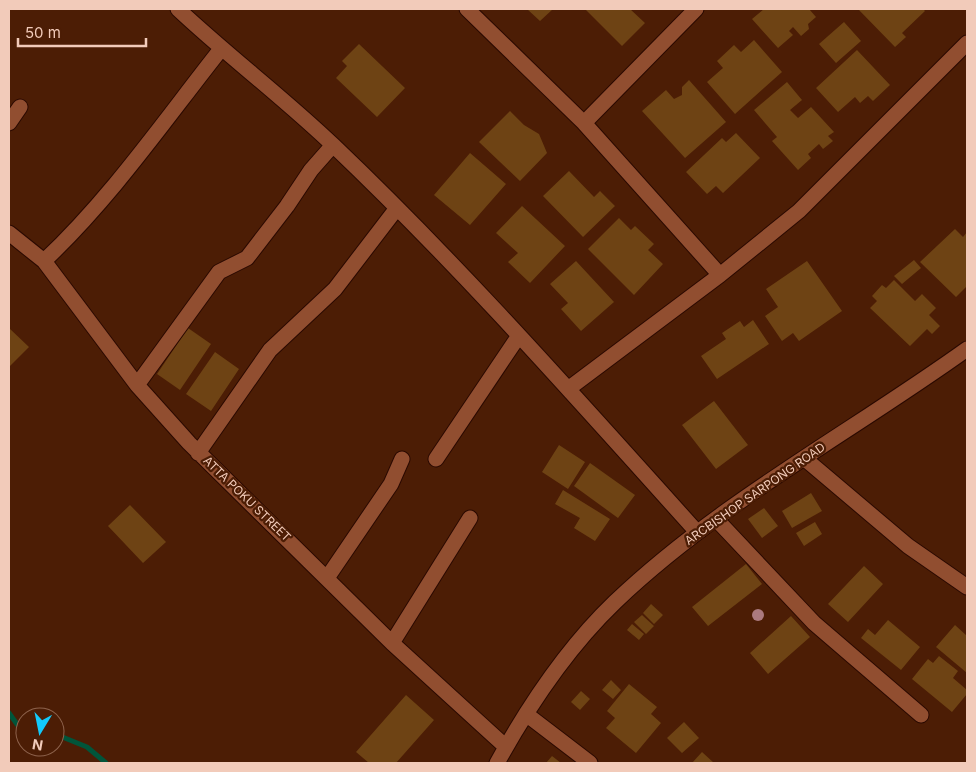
<svg xmlns="http://www.w3.org/2000/svg" width="976" height="772" font-family="Inter,sans-serif">
	<rect width="100%" height="100%" fill="#4c1d05"/>
	<g fill="none" stroke-linecap="round" stroke-linejoin="round">
		<path stroke="#01553a" stroke-width="5" d="M9,713l10,14 6,1
			M55,734l32,13 19,16"/>
	</g>
	<path fill="#6e4314" d="M527,9h26l-13,12z
		M585,9h45l15,14 -23,23z
		M764,9h45l7,8 -8,7 1,5 -8,7 -8,-9 -4,4 4,4 -15,13 -26,-29z
		M858,9h65l2,2 -23,22 4,4 -11,10z
		M844,22l17,19 -25,22 -17,-19z
		M754,40l28,32 -47,42 -28,-32 16,-14 -6,-7 17,-16 7,7z
		M359,44l46,44 -28,29 -41,-39 11,-12 -5,-5z
		M857,50l33,35 -17,16 -5,-5 -8,7 -5,-6 -17,15 -22,-24z
		M689,80l37,42 -41,36 -43,-47 24,-21 8,9 8,-4v-8z
		M787,82l15,18 -12,10 8,8 13,-11 23,25 -6,4 5,5 -10,8 -4,-5 -11,10 3,4 -13,12 -26,-29 5,-4 -23,-27z
		M510,111l14,14 15,9 8,19 -27,28 -41,-39z
		M736,133l24,25 -37,35 -7,-7 -9,8 -21,-22 36,-34 4,4z
		M470,153l36,31 -36,41 -36,-30z
		M569,171l25,26 6,-6 15,15 -32,31 -40,-41z
		M522,206l43,40 -35,37 -22,-21 10,-9 -22,-20z
		M619,218l12,12 4,-4 19,18 -6,6 15,14 -29,31 -46,-46z
		M955,229l8,8 4,-5v54l-11,11 -36,-35z
		M914,260l7,8 -19,16 -8,-8z
		M576,261l38,41 -33,29 -20,-22 7,-6 -18,-19z
		M807,261l35,50 -43,30 -6,-8 -11,8 -17,-25 13,-9 -12,-18z
		M894,280l21,21 7,-7 14,14 -7,7 11,11 -8,8 -5,-5 -17,17 -40,-38 7,-7 -5,-5 10,-11 4,3z
		M753,320l16,24 -52,35 -16,-23 25,-17 -4,-6 18,-12 4,6z
		M9,328l20,19 -20,20z
		M188,328l23,16 -31,46 -23,-16z
		M215,352l24,17 -28,42 -25,-17z
		M714,401l34,44 -32,24 -34,-44z
		M559,445l26,17 -17,27 -26,-17z
		M590,463l45,32 -17,23 -44,-32z
		M563,490l47,29 -15,22 -21,-13 6,-10 -25,-14z
		M811,493l11,18 -30,17 -10,-17z
		M130,505l36,37 -23,21 -35,-37z
		M764,508l14,18 -16,12 -14,-19z
		M815,522l7,12 -18,12 -8,-13z
		M746,564l16,20 -54,42 -16,-19z
		M864,566l19,18 -35,38 -20,-18z
		M651,604l12,11 -9,9 -11,-11z
		M642,615l12,11 -8,8 -12,-12z
		M791,616l19,21 -42,37 -18,-21z
		M888,620l32,27 -19,23 -40,-32 7,-9 7,6z
		M632,624l12,10 -5,6 -12,-10z
		M955,625l12,11v37l-31,-26z
		M939,656l19,15 -5,7 14,12v4l-15,18 -40,-33 16,-20 5,4z
		M611,680l10,10 -8,9 -11,-9z
		M629,684l28,23 -6,7 10,9 -25,30 -30,-25 9,-10 -8,-7z
		M581,691l9,8 -10,11 -9,-8z
		M406,695l28,25 -38,43h-27l-13,-11z
		M684,722l15,16 -17,15 -15,-15z
		M702,752l12,11h-22z
		M552,756l9,7h-15z"/>
	<g fill="none" stroke-linecap="round" stroke-linejoin="round">
		<defs>
			<path id="minor" d="M178,9c50,47 106,89 156,137 128,122 245,255 363,386
				M467,9l117,114 136,152
				M9,123l11,-16
				M584,123l112,-114
				M9,233l35,28 93,124 52,58 203,200 114,104
				M44,261c67,-63 120,-140 177,-212
				M137,385l82,-113 28,-14 40,-52 24,-36 22,-25
				M568,389l152,-114 79,-64 168,-168
				M198,453l72,-103 65,-61 62,-81
				M804,458l104,88 59,41
				M436,459l82,-122
				M716,519l98,104 107,92
				M327,578l64,-94 11,-25
				M392,643l78,-125
				M526,714l64,49
				M497,763c32,-58 70,-115 118,-161 105,-100 235,-169 352,-253"/>
		</defs>
		<use href="#minor" stroke="#2a0900" stroke-width="17"/>
		<use href="#minor" stroke="#914e30" stroke-width="15"/>
	</g>
	<circle fill="#ab7a7f" cx="758" cy="615" r="6"/>
	<g text-anchor="middle" stroke-width="4.5" stroke-linejoin="round" paint-order="stroke">
		<g font-size="12" fill="#f2cbba" stroke="#4c1d05">
			<text transform="translate(755 494) rotate(-35)" y="4">ARCBISHOP SARPONG ROAD</text>
			<text transform="translate(247 499) rotate(44)" y="4">ATTA POKU STREET</text>
		</g>
	</g>
	<rect width="976" height="772" fill="none" stroke="#f2cbba" stroke-width="20"/>
	<g transform="translate(40 732) rotate(190)"><circle r="24" fill="#4c1d05" stroke="#8e634d"/>
	<path d="M0-4L9 19L0 12L-9 19Z" fill="#12cafb"/>
	<text y="-8" font-size="14" font-weight="bold" text-anchor="middle" fill="#f2cbba">N</text>
	</g>
	<path d="M18 38v8h128v-8" fill="none" stroke="#f2cbba" stroke-width="2.5"/>
	<text x="25" y="38" font-size="15" fill="#f2cbba" stroke="#4c1d05" stroke-width="4" paint-order="stroke">50 m</text>
</svg>
